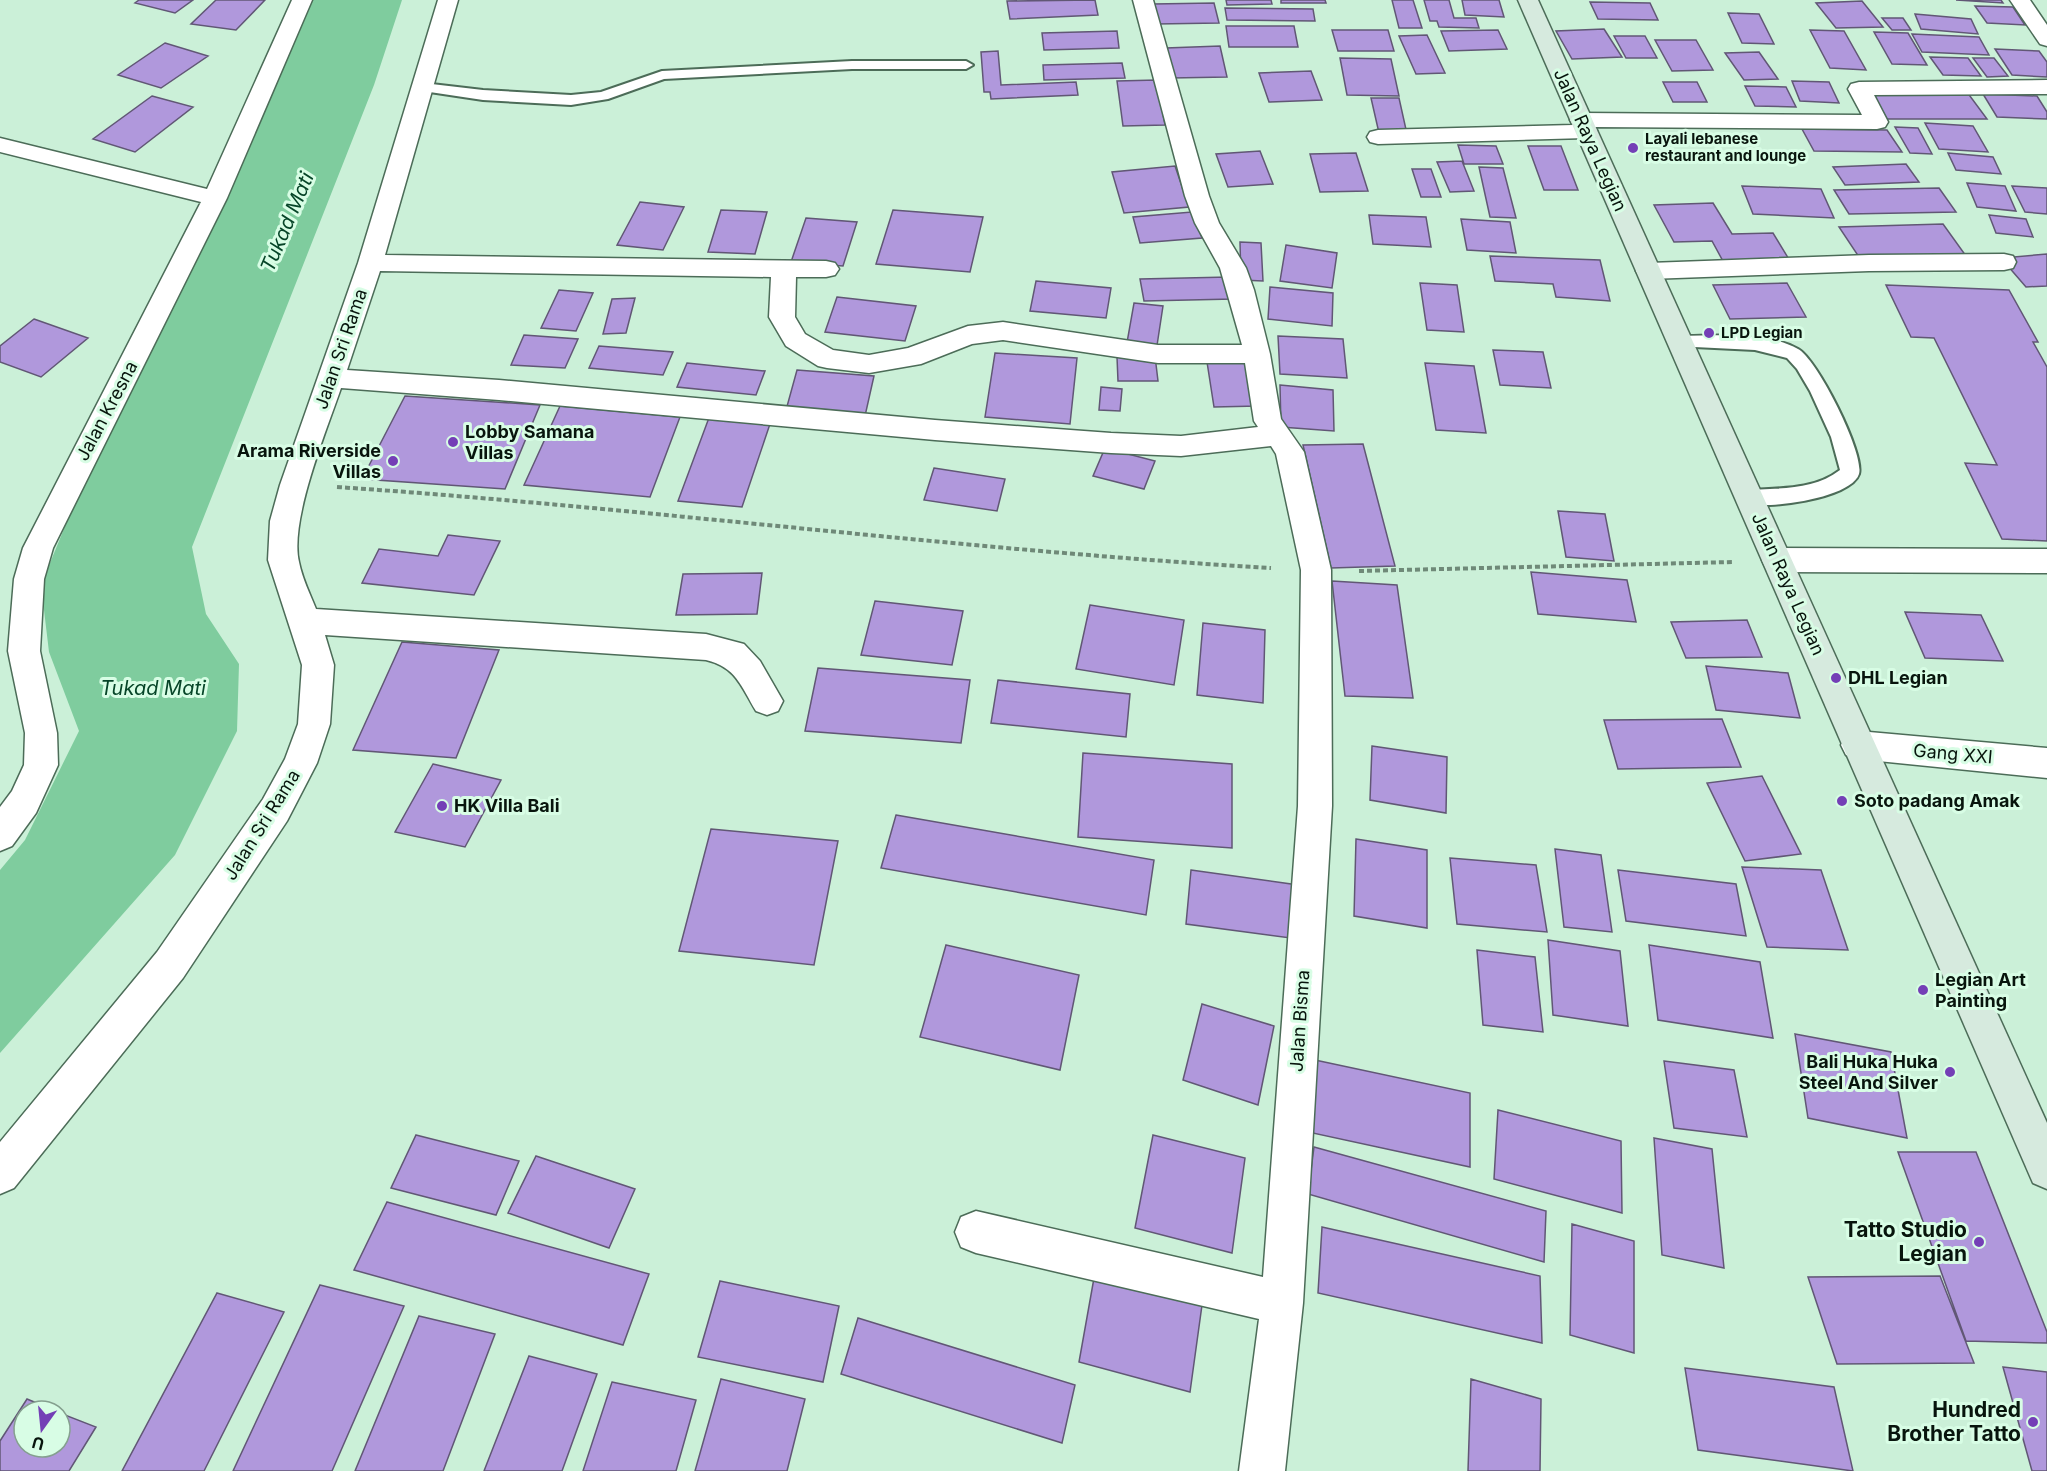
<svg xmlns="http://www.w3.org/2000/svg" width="2047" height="1471" font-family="Inter,sans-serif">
	<rect width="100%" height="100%" fill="#cbf0d8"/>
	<path fill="#7fcc9e" d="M308,0h94l-28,85 -182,462 14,67 33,50 -2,67 -62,124 -175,198v-183l25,-30 54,-109 -30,-79 -8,-67 27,-66z"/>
	<path fill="#b098dc" stroke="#615775" stroke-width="1.5" d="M139,0h54l-18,13 -40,-10z
		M216,0h49l-29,30 -45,-6z
		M1095,0l3,15 -88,4 -3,-18z
		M1226,0h45l1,4 -45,1z
		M1281,0h44l1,3h-45z
		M1392,0h21l9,28h-23z
		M1424,0h25l5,18h22l3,10 -40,-1 -2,-6h-7z
		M1462,0h37l5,17 -39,-2z
		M2001,0l2,3 -47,-3z
		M1862,1l21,26 -47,1 -20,-25z
		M1590,2l60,1 8,17 -60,-1z
		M1214,3l5,20 -63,1 -3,-20z
		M1975,6l38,1 12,18 -38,-2z
		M1225,8l88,1 2,12 -88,-1z
		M1728,13l31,1 15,30 -32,-1z
		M1915,14l56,5 7,15 -57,-5z
		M1882,18h21l8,12h-19z
		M1226,26h68l4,21h-69z
		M1604,29l18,28 -50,2 -16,-28z
		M1332,30h56l6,21h-56z
		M1498,30l9,19 -58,2 -8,-20z
		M1810,30l34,1 22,39 -36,-2z
		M1117,31l2,17 -75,2 -2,-17z
		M1874,32l34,1 19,32 -35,-1z
		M1912,34l67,3 10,18 -67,-3z
		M1427,35l18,38 -29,1 -17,-38z
		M1614,36h31l12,22h-31z
		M1655,40h41l17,30 -41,1z
		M165,43l43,13 -47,32 -43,-13z
		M1220,46l7,31 -56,1 -5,-30z
		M1995,49l44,2 8,11v15l-35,-2z
		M998,51l3,34 75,-3 2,13 -87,4 -1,-7h-6l-3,-40z
		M1759,52l19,27 -34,1 -19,-27z
		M1930,57l38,1 13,18 -38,-1z
		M1340,58l51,1 8,37 -52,-1z
		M1973,58h21l14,18 -21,1z
		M1122,63l3,15 -81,2 -1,-15z
		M1311,71l11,29 -53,2 -10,-29z
		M1157,80l8,45 -42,1 -6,-45z
		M1792,81l37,1 10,21 -39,-2z
		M1663,82h34l10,20h-34z
		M1745,86l41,1 10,20 -41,-1z
		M1870,92h97l20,27h-100z
		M1983,94l54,2 10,16v7l-50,-2z
		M152,96l41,11 -58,45 -42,-13z
		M1371,98h28l8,36 -28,-1z
		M1925,123l48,3 15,26 -49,-3z
		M1895,127l23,1 14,26 -22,-1z
		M1802,129l85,1 15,22 -88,-1z
		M1458,145l38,1 7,18h-39z
		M1528,146h33l17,44h-34z
		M1260,151l13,33 -45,3 -12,-33z
		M1356,153l12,38 -48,1 -10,-38z
		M1948,153l45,4 8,17 -45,-4z
		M1462,161l12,30 -24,1 -13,-30z
		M1906,164l13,18 -74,3 -12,-18z
		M1175,166l14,41 -65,6 -12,-41z
		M1479,167l24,1 13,50 -26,-1z
		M1412,169h19l10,28h-20z
		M1967,183l38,3 11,25 -39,-4z
		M1742,186l79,3 13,29 -81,-4z
		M2012,186l35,2v26l-22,-2z
		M1939,188l17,24 -107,2 -15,-24z
		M640,202l44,5 -21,43 -46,-5z
		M1713,203l19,31 41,-1 17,28 -66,2 -12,-22 -38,1 -20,-37z
		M721,210l46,2 -12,42 -47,-2z
		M893,210l90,7 -13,55 -94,-8z
		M1192,212l10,26 -62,5 -7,-26z
		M1369,215l57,2 5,30 -58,-3z
		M1989,215l37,4 7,18 -37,-4z
		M806,218l51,4 -14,44 -52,-4z
		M1461,219l49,3 6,31 -49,-3z
		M1943,224l23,32 -105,4 -22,-33z
		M1240,242l21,1 2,38 -22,-1z
		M1286,245l51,8 -5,35 -52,-7z
		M2047,254v32l-21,1 -25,-29z
		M1490,256l110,4 10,41 -54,-4 -3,-13 -58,-3z
		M1229,277l4,22 -89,2 -4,-22z
		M1036,281l75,7 -5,30 -76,-7z
		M1420,283l37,2 7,47 -37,-2z
		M1787,283l19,34 -76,2 -17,-34z
		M1886,285l123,5 29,52h-5l14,25v174l-45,-2 -37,-76 32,2 -63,-127 -23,-1z
		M1270,287l63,6 -1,33 -64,-7z
		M559,290l34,3 -17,38 -35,-3z
		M837,297l79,9 -11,35 -80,-9z
		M635,298l-9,35 -23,1 9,-35z
		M1134,303l29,3 -7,46 -30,-4z
		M34,319l54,19 -47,39 -41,-15v-16z
		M524,335l54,4 -13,29 -54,-3z
		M1278,336l65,3 4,39 -67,-4z
		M599,346l74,6 -10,23 -74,-7z
		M1493,350l50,2 8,36 -51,-3z
		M995,353l82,5 -7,66 -85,-7z
		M1155,356l3,25h-40l-1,-24z
		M1249,361l9,45 -44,1 -7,-45z
		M687,363l78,8 -9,24 -79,-8z
		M1425,363l49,3 12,67 -50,-3z
		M797,370l77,6 -9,40 -79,-6z
		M1280,385l53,5 1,41 -53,-4z
		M1101,387l21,2 -2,22 -21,-1z
		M405,396l135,9 -35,84 -143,-10z
		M560,406l120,11 -30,80 -126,-12z
		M710,415l61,6 -29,86 -64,-6z
		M1363,444l32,122 -64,2 -28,-123z
		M1105,448l50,13 -11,28 -51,-13z
		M934,468l71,11 -8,32 -73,-11z
		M1558,511l47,3 9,47 -48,-4z
		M448,535l52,6 -26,54 -112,-12 17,-34 59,7z
		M1531,572l96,8 9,42 -98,-8z
		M762,573l-5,41 -81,1 7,-41z
		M1332,581l65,4 16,113 -68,-2z
		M875,601l88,10 -11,54 -91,-10z
		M1090,605l94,15 -10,65 -98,-16z
		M1905,612l76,3 22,46 -78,-3z
		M1747,620l15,37 -76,1 -15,-36z
		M1203,623l62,7 -2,73 -66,-8z
		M402,642l97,8 -43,108 -103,-8z
		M1706,666l82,7 12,45 -84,-8z
		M818,668l152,12 -9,63 -156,-12z
		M998,680l132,14 -4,43 -135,-14z
		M1722,719l19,48 -123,2 -14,-49z
		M1372,746l75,11 -1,56 -76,-13z
		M1083,753l149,11v84l-154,-11z
		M433,764l68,16 -36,67 -70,-15z
		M1762,776l39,78 -56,7 -38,-78z
		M896,815l258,45 -8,55 -265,-47z
		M711,829l127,12 -24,124 -135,-14z
		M1356,839l71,11v78l-73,-12z
		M1555,849l46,6 11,77 -48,-5z
		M1450,858l86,7 11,67 -90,-8z
		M1742,867l79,3 27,80 -81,-3z
		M1191,870l107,15v54l-112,-15z
		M1618,870l118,14 10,52 -120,-15z
		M1548,940l72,11 8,75 -75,-11z
		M946,945l133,30 -19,95 -140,-33z
		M1649,945l111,17 13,76 -115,-18z
		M1477,950l58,7 8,75 -60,-7z
		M1202,1004l72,22 -16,79 -75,-25z
		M1795,1034l96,18 16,86 -99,-20z
		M1315,1060l155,33v74l-162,-35z
		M1664,1061l70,9 13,67 -73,-9z
		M1498,1110l123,31 1,72 -128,-34z
		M416,1135l103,26 -23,54 -105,-27z
		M1153,1135l92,23 -13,95 -97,-25z
		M1654,1138l58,11 12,119 -62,-13z
		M1314,1147l232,64 -2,51 -236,-68z
		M1898,1152h78l71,180v11l-81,-2z
		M536,1156l99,33 -26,59 -101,-35z
		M387,1202l262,72 -26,71 -269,-75z
		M1572,1224l62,17v112l-64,-18z
		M1322,1227l218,49 2,67 -224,-50z
		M1940,1276l34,87 -137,1 -29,-87z
		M1094,1278l108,27 -12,87 -111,-30z
		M720,1281l119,25 -16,76 -125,-25z
		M320,1285l84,21 -72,165h-99z
		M217,1293l67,19 -80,159h-82z
		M419,1316l76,18 -52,137h-88z
		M858,1318l217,67 -13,58 -221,-69z
		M529,1356l68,18 -35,97h-78z
		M2003,1367l44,5v99h-15z
		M1685,1368l149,19 19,84 -155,-21z
		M721,1379l84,20 -18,72h-92z
		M1471,1379l70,20 -1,72h-72z
		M612,1382l84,18 -20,71h-93z
		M27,1399l29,12h-32v36h36v-34l36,14 -27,44h-69v-30z"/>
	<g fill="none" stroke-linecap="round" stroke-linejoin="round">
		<defs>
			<path id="service" d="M852,61h114l7,4 -7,4h-114l-188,10 -56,20 -37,6 -88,-5 -60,-9 -7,-4 7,-4 60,7 88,5 30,-3 61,-21z
				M1680,336c37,0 85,-5 118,13 19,10 67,105 61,125 -8,25 -95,36 -116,29l-3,-5 3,-5 7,-3c31,-2 64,0 90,-20l-9,-33 -21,-46 -13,-22 -10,-11 -32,-8 -81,-4 -3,-4 3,-4z"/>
			<path id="minor" d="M292,0h20l-85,198 -174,350 -9,31 -4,72 17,82 1,32 -22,48 -24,33 -12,5v-44l12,-16 12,-26 1,-32 -17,-82 6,-72 9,-31 178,-346 -201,-50v-14l207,51z
				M438,0h20l-73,255 441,6 9,2 4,6 -4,6 -9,2h-30l-1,40 10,17 28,16 36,5 39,-7 60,-22 35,-4 155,23h84l-22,-77 -25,-45 -10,-27 -52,-196h20l56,196 10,27 27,45 8,22 16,64 11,65 23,33 27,118 1,236 -29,497 -18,168h-46l20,-152 -283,-66 -15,-6 -6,-15 6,-15 15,-6 287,66 35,-471 3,-236 -25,-116 -5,-8 -90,10 -70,-3 -176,-13 -436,-40 -158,-12c-14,41 -52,133 -42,174 3,16 11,32 17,47l390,25 38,10 16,17 23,40 -5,10 -11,4 -11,-4c-15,-25 -20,-44 -50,-51l-381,-25 9,30 -4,59 -13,39 -30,58 -104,157 -169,210 -14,6v-52l157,-190 106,-153 22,-40 13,-35 4,-59 -34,-105 2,-39 10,-36 78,-222zM380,271l391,6 -2,40 17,29 32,20 9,2 42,5 52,-9 51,-20 31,-4 155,23h87l9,58 4,6 -77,9 -70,-3 -176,-13 -436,-40 -152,-10z
				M2010,0h20l17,25v21l-7,-2z
				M2047,80v14l-173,1 14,27 -3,5 -8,2 -282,-2 2,4 -3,5 -8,2 -208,6 -8,-2 -3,-5 3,-5 8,-2 195,-5 -3,-5 3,-5 8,-2 281,2 -14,-26 3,-5 8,-2z
				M2004,254l9,2 3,6 -3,6 -9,2 -135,1 -220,8 -9,-2 -4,-6 4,-6 9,-2 220,-8z
				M1777,548l270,1v24l-270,-1 -11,-4 -4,-8 4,-8z
				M1858,731l189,17v30l-189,-19 -12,-4 -5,-10 5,-10z"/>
			<path id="secondary" d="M1518,0h20l509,1123v66l-14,-6z"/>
		</defs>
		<use href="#service" stroke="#4c6c58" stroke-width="4"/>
		<use href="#minor" stroke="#4c6c58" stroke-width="3"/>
		<use href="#secondary" stroke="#4c6c58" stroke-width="3"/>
		<path stroke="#6f8978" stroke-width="4" stroke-dasharray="5 3" stroke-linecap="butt" d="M337,487c312,21 622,63 934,81
			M1359,571l374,-9"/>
		<use href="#service" fill="#fff" fill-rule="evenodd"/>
		<use href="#minor" fill="#fff" fill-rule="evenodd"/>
		<use href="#secondary" fill="#d6eade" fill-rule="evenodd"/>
	</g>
	<g fill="#743fb6" stroke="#d8fde5" stroke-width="2">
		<circle cx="1633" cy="148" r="6"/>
		<circle cx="1709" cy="333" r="6"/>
		<circle cx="453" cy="442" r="6"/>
		<circle cx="393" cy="461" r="6"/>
		<circle cx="1836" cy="678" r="6"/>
		<circle cx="1842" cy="801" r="6"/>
		<circle cx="442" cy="806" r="6"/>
		<circle cx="1923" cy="990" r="6"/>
		<circle cx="1950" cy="1072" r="6"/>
		<circle cx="1979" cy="1242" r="6"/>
		<circle cx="2033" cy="1422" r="6"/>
	</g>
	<g text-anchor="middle" stroke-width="6" stroke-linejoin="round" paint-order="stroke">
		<g font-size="15" font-weight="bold" fill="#08150d" stroke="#d8fde5" text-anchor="start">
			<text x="1645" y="144">Layali lebanese<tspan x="1645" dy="17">restaurant and lounge</tspan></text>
			<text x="1721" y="338">LPD Legian</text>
		</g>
		<g font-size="18" fill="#08150d" stroke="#d8fde5">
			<text transform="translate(1590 140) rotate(66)" y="6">Jalan Raya Legian</text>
			<text transform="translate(341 349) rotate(-71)" y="6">Jalan Sri Rama</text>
			<text transform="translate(107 411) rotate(-62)" y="6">Jalan Kresna</text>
			<text transform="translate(1788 584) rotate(66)" y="6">Jalan Raya Legian</text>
			<text transform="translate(1953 754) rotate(5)" y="6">Gang XXI</text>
			<text transform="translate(262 825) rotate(-58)" y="6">Jalan Sri Rama</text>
			<text transform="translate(1300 1021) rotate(-86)" y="6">Jalan Bisma</text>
		</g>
		<g font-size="18" font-weight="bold" fill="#08150d" stroke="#d8fde5" text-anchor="start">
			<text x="465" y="438">Lobby Samana<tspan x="465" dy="21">Villas</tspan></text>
			<text x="381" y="457" text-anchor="end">Arama Riverside<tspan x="381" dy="21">Villas</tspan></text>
			<text x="1848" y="684">DHL Legian</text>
			<text x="1854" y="807">Soto padang Amak</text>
			<text x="454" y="812">HK Villa Bali</text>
			<text x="1935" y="986">Legian Art<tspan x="1935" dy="21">Painting</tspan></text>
			<text x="1938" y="1068" text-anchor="end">Bali Huka Huka<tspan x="1938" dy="21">Steel And Silver</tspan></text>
		</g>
		<g font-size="20" font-style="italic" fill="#064528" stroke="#d8fde5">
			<text transform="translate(287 222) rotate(-67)" y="7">Tukad Mati</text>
			<text x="153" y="695">Tukad Mati</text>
		</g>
		<g font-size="21" font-weight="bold" fill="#08150d" stroke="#d8fde5" text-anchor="end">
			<text x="1967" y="1237">Tatto Studio<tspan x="1967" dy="24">Legian</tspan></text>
			<text x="2021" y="1417">Hundred<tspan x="2021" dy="24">Brother Tatto</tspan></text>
		</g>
	</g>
	<g transform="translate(42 1429) rotate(195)"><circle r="28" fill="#d8fde5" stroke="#85a08f" stroke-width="1.5"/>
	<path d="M0-4.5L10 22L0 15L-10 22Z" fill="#743fb6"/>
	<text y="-9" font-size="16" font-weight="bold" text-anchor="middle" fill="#08150d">U</text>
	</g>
</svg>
